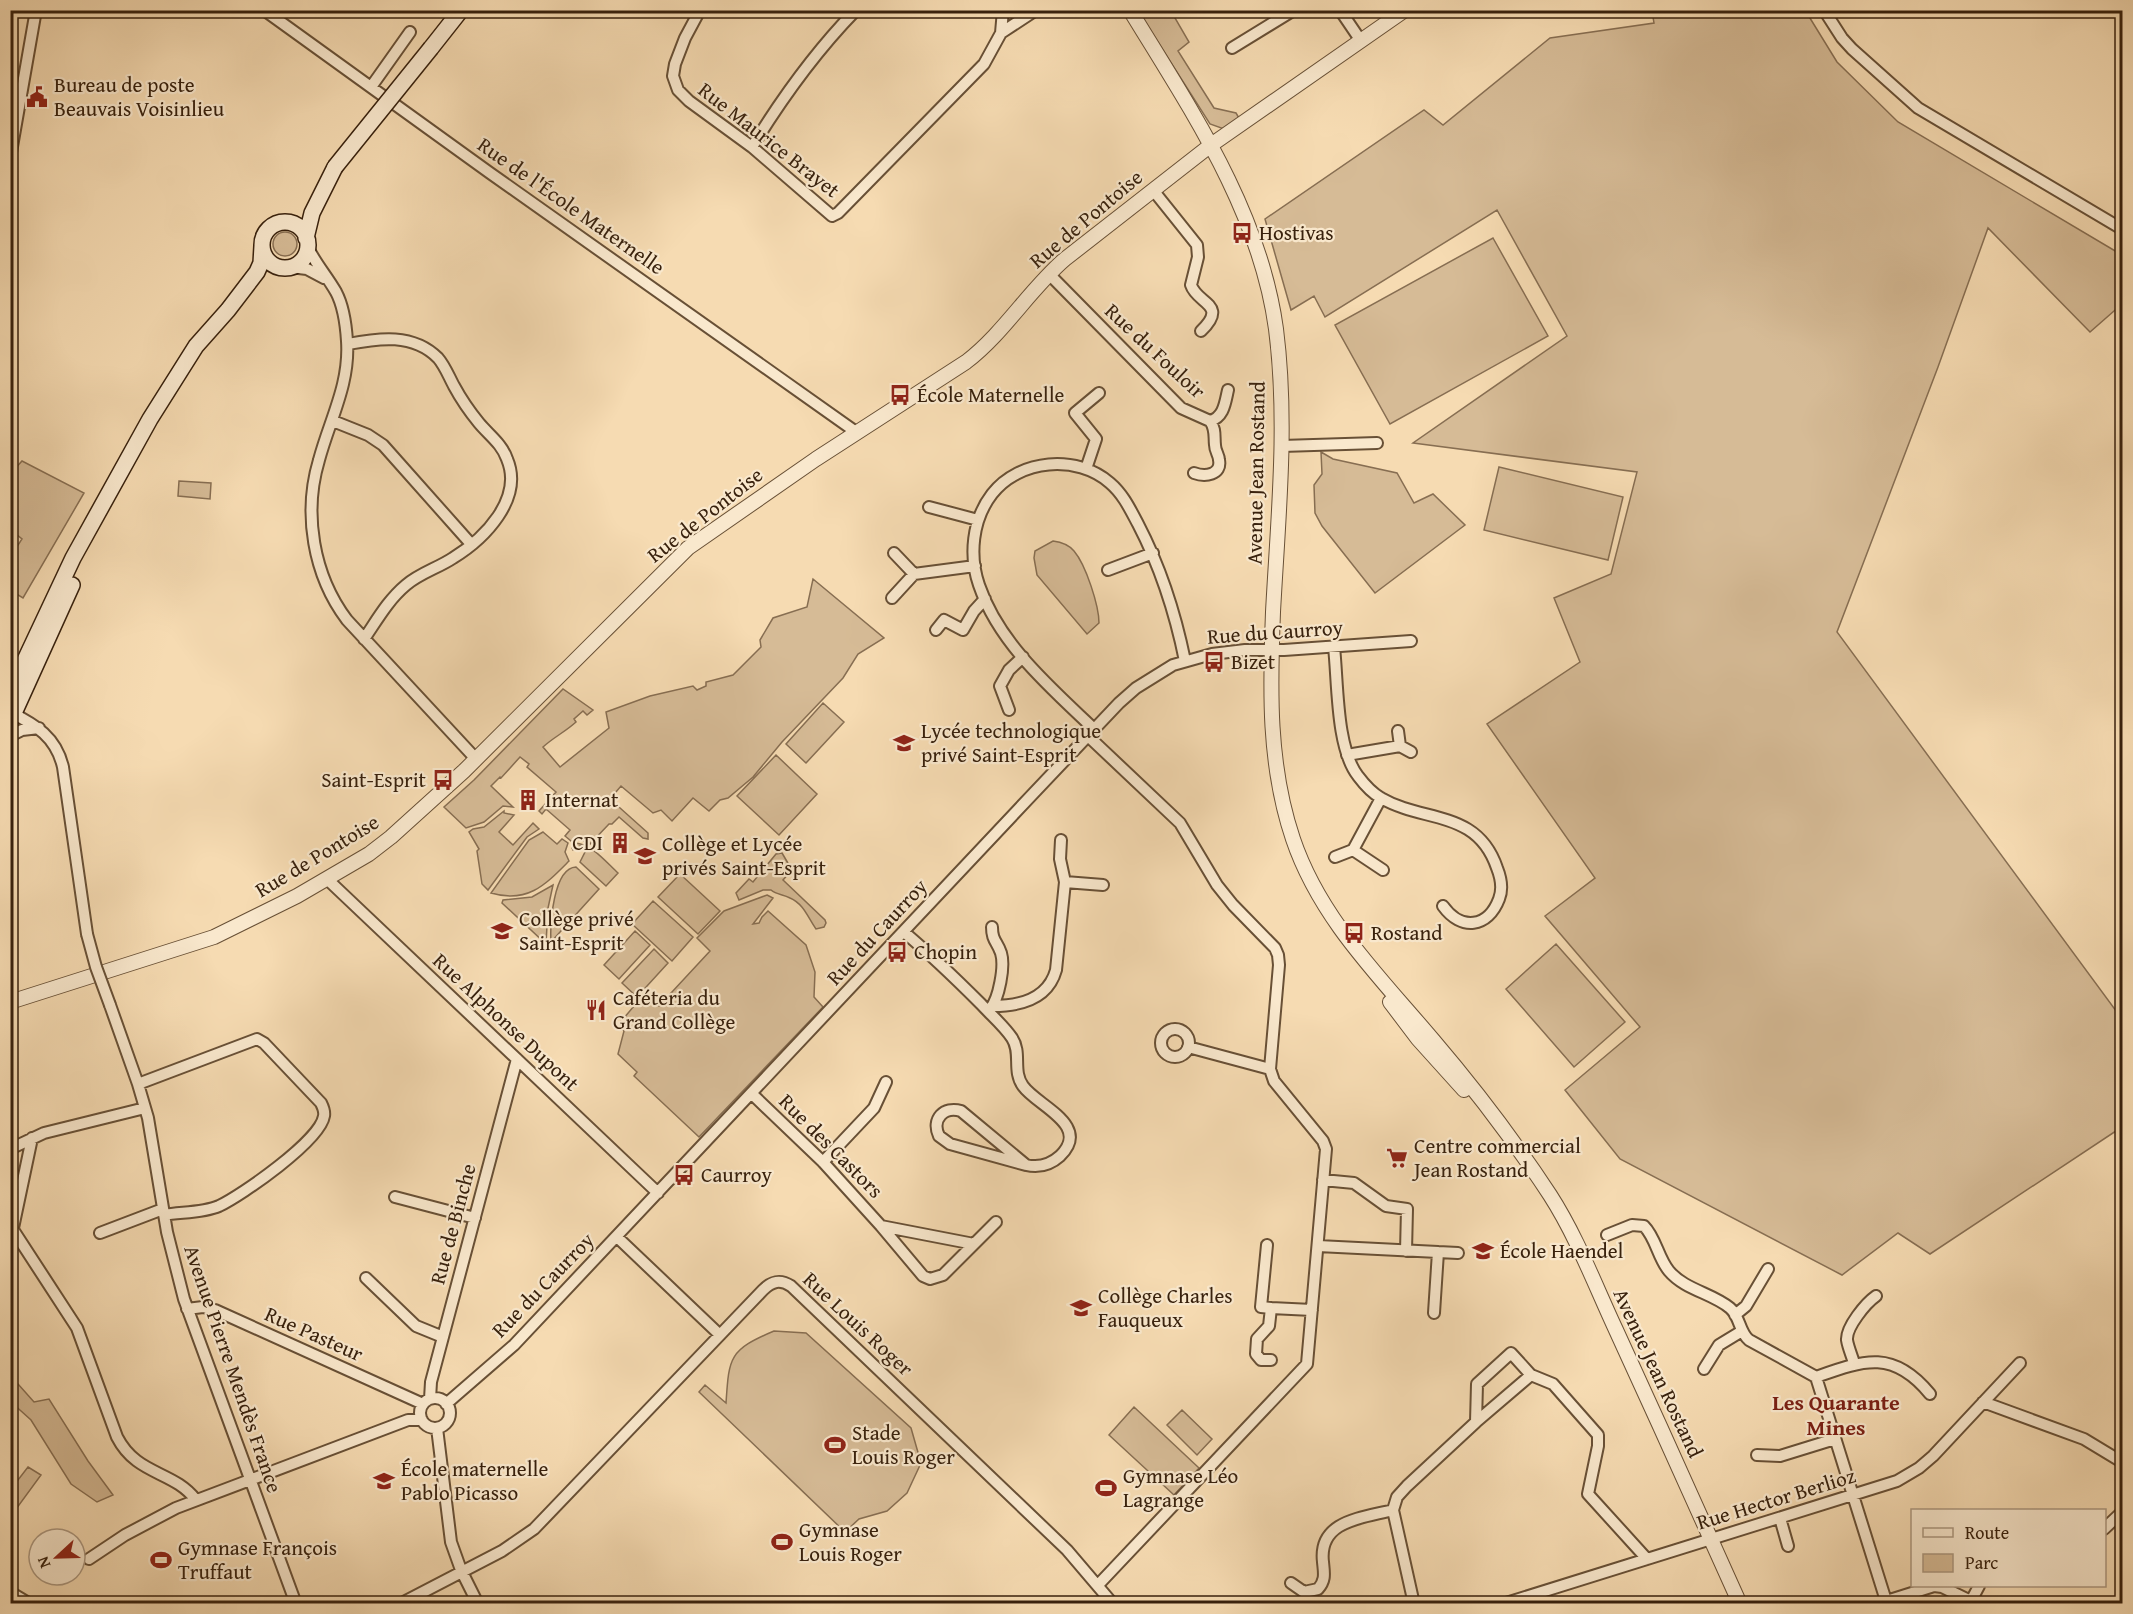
<svg xmlns="http://www.w3.org/2000/svg" width="2133" height="1614" font-family="'Gentium Book Plus',serif">
	<rect width="100%" height="100%" fill="#f6dbb2"/>
	<filter id="stains"><feTurbulence type="fractalNoise" baseFrequency=".00333" numOctaves="4"/><feColorMatrix values="0 0 0 0 .2 0 0 0 0 .09 0 0 0 0 .02 0 0 0 .5 -.17"/></filter>
	<radialGradient id="worn" r=".72"><stop offset=".6" stop-color="#630" stop-opacity="0"/><stop offset="1" stop-color="#630" stop-opacity=".3"/></radialGradient>
	<path fill="#d6bb96" stroke="#876e52" stroke-width="1.5" d="M1805,10l32,52 61,60 224,133v49l-32,28 -102,-104 -50,139 -101,265 285,387v108l-192,127 -32,-21 -56,42 -222,-116 -55,-69 75,-63 -95,-111 50,-38 -108,-154 93,-62 -26,-64 57,-24 26,-102 -224,-29 154,-107 -70,-126 -172,107 -11,-21 -23,14 -26,-91 159,-109 19,15 107,-87 104,-15 -2,-12z
		M1138,11h33l18,31 -11,9 36,57 22,5 3,5 -15,11 -14,-5z
		M273 244a12 12 0 1 1 24 0a12 12 0 1 1-24 0Z
		M1493,238l55,98 -158,88 -55,-99z
		M1321,452l12,7 64,14 17,30 19,-9 32,31 -90,68 -53,-67 -7,-13 -1,-28 8,-11z
		M22,461l62,32 -61,105 -13,-8 1,-34 11,-17 -11,-9v-57z
		M1499,467l124,30 -15,63 -124,-30z
		M179,481l32,2 -1,16 -32,-3z
		M1053,541c8,1 16,4 21,10 12,14 25,55 25,72l-12,11 -50,-59 -3,-17 1,-7z
		M813,579l71,59 -26,16 -15,24 -61,64 -29,35 -25,21 -8,2 -11,11 -16,-13 -21,23 -11,-11 -8,3 -32,-27 -11,13 38,34v6l-5,-1 -24,-21 -7,7h-3l-19,20 -10,-5 -9,2 -6,-5 5,-6 -24,-21 -4,5 -3,-3 17,-19 -29,-25 2,-3 -9,-7 -19,21 -1,-1 -9,9 22,21 -10,-1 -19,16 -18,6 -22,-21 30,-27 89,-91 30,21 -6,5 -4,-4 -9,8 2,3c-11,10 -22,15 -33,25l17,20 49,-39 -3,-16 44,-16 43,-10 4,4 9,-4v-4l27,-7 28,-28 -1,-7 13,-22 34,-11z
		M823,703l21,19 -38,41 -20,-19z
		M776,755l41,39 -38,41 -42,-39z
		M504,811v2l10,2 -15,17 14,13 20,-22 6,6 -12,8 -39,53 -6,-6 -5,-33 2,-2 -10,-17 4,-3 11,-2z
		M543,832l14,12 5,-5 6,4 -3,9 4,9c-23,23 -41,43 -78,32l38,-53z
		M575,843c17,1 31,19 43,30l-12,13 -26,-24 6,-12 -4,-5 -9,5 -1,-2z
		M782,853l10,17 -9,10 42,40 1,3 -2,4 -8,2c-8,-11 -12,-25 -26,-31 -7,-4 -13,-3 -19,-8h-8l-24,10 -3,-7 13,-14 4,3 23,-28z
		M576,867l23,22 -48,53c-1,-17 2,-74 25,-75z
		M680,874l40,37 -22,23 -40,-37z
		M553,885l-5,23 -2,36 -44,-41 1,-3 29,-3z
		M767,895l6,3 -20,26 6,-1 3,-6 6,-6 38,34 9,27 -1,25 9,10 -124,130 -65,-61 3,-4 -19,-18 6,-23 -6,-6 27,-32 14,13 51,-55 -13,-13 27,-27z
		M653,901l40,36 -21,24 -40,-37z
		M635,931l15,14 -31,34 -15,-14z
		M1556,944l69,78 -51,45 -68,-78z
		M654,949l14,14 -31,34 -15,-14z
		M774,1331l32,2 105,95 10,35 -14,30 -20,18 -28,8 -14,13 -146,-140 6,-7 21,18c3,-46 3,-53 48,-72z
		M10,1375l24,27 15,-3 39,62 25,34 -16,7 -26,-18 -40,-64 -20,-18z
		M1134,1407l65,61 -25,27 -65,-60z
		M1182,1410l30,29 -15,16 -30,-30z
		M28,1467l13,8 -30,41v-27z"/>
	<g fill="none" stroke-linecap="round" stroke-linejoin="round">
		<defs>
			<path id="minor" d="M264,10l226,163 366,259
				M700,10l-15,28 -10,26 -2,12 5,14 11,11 63,46 80,69 6,-3 146,-149 17,-31 2,-23
				M1340,10l21,31
				M1824,10l18,28 10,11 66,59 204,121
				M1001,33l35,-23
				M1232,48l62,-38
				M371,87l39,-55
				M752,147c30,-49 63,-95 104,-137
				M10,158l26,-148
				M1153,190l44,55 1,12 -7,28c6,19 38,19 10,46
				M307,246c8,17 20,30 29,46 8,15 10,33 11,49 3,43 -17,78 -28,119 -16,53 -6,115 28,160l129,139
				M290,267l17,2 17,9
				M1049,274l132,134 29,13c6,8 4,15 5,24 0,6 4,10 4,15 3,15 -14,17 -25,13
				M348,344c31,-6 65,-11 90,14 7,8 11,19 16,28 7,13 16,26 25,37 10,12 23,21 28,36 17,40 -23,80 -54,99 -15,10 -33,15 -47,27 -18,15 -29,35 -42,54
				M333,421l35,14 15,10 88,99
				M1210,421c14,-4 15,-18 18,-31
				M1282,446l95,-3
				M1086,469l10,-30 -21,-26 24,-20
				M929,507l49,13
				M894,553l20,21
				M1108,570l45,-17
				M892,598l22,-24 61,-8
				M936,630l8,-10 19,10 11,-19 11,-12
				M1334,647c4,36 2,101 24,129 6,8 14,17 23,22 43,25 96,11 116,70 4,10 6,21 2,31 -11,29 -38,32 -56,7
				M1009,710l-9,-24 9,-16 14,-13
				M10,712c26,13 46,25 53,55l24,167
				M1094,729c-43,-41 -95,-85 -115,-144 -10,-29 -7,-65 13,-91 27,-35 85,-40 118,-11 13,11 20,26 28,41 23,44 37,88 47,137
				M1398,731l2,15
				M10,736l12,-6 17,-2
				M1088,736l92,87 37,62 16,20 42,43 3,7 1,10 -9,104 4,12 49,60 3,8 -19,215 -209,221
				M1347,755l53,-9 11,6
				M1381,798l-28,52 30,20
				M1335,857l18,-7
				M327,879l331,314
				M1065,882l38,3
				M904,932c27,23 52,47 77,72 10,11 23,22 31,34 10,15 0,33 11,48 14,20 69,39 37,70 -10,9 -21,12 -34,9l-76,-21 -11,-8c-8,-17 5,-30 22,-25l65,54
				M110,1005l28,79 10,34 19,114 17,67 112,305
				M993,1006c27,0 55,-7 63,-36l9,-88 -5,-23 1,-19
				M990,1009c9,-10 15,-43 11,-56 -4,-12 -9,-12 -9,-26
				M1161 1043a14 14 0 1 1 28 0a14 14 0 1 1-28 0Z
				M1188,1047l82,22
				M138,1084l119,-45 7,4 57,60c2,4 4,8 3,13 -4,25 -82,79 -105,90 -16,7 -38,6 -55,9
				M752,1094l71,68 58,64 93,18 22,-22
				M10,1149l34,-16 101,-25
				M823,1162l51,-54 12,-26
				M1323,1180l31,3 32,23 21,3 -1,42
				M395,1197l80,21
				M10,1225l67,103 40,109c20,39 56,33 79,63
				M881,1226l42,50 7,3 13,-4 31,-31
				M13,1228l19,-90
				M100,1233l63,-24
				M1607,1235l25,-10 12,1c12,12 14,32 25,45 16,19 43,22 61,37 10,8 9,24 19,32l67,37 71,227
				M617,1237l103,98
				M1267,1245l-6,62 10,1 -2,18 -12,13 -1,15 5,6h10
				M1318,1246l140,7
				M366,1278l50,48 27,11
				M1271,1308l41,2
				M187,1309l16,-2 12,3 208,94
				M1434,1313l4,-61
				M1735,1315l11,-9 22,-37
				M1854,1363c-2,-7 -6,-16 -7,-23 -1,-13 19,-37 29,-44
				M1704,1369l15,-24 23,-14
				M1816,1377c48,-17 77,-28 114,17
				M420 1413a15 15 0 1 1 30 0a15 15 0 1 1-30 0Z
				M430,1399l1,-17 86,-323
				M1983,1402l101,37 38,23
				M446,1404l68,-59 515,-547 90,-95 17,-15 37,-23 39,-11 33,-4h39l127,-9
				M1476,1422l1,-38 34,-31 20,22 22,9 45,51v11l-10,48 59,65
				M437,1428l14,114 10,28 17,34
				M1757,1455l23,1 55,-17
				M1780,1518l8,28
				M2104,1529l18,-17
				M89,1559l36,-24 51,-27 232,-88h14
				M1291,1583l13,9 14,-3c8,-9 6,-16 5,-27 -5,-42 40,-44 70,-52
				M10,1592l20,12
				M1971,1601l8,-15
				M400,1604l102,-53 32,-22 229,-239c9,-9 17,-11 28,-4l276,264 46,54
				M1414,1604l-21,-94 4,-13 10,-11 69,-64 55,-47
				M1503,1604l394,-123 22,-13 14,-12 87,-93
				M1877,1604l57,-18 8,1 35,17"/>
			<path id="tertiary" d="M1130,10c61,100 130,201 146,319 12,94 2,189 -3,283 -3,77 -5,153 20,227 27,80 87,138 140,201 41,48 82,102 117,155 27,42 45,90 66,135 42,91 83,183 124,274
				M10,1002l204,-65 83,-41 72,-42 22,-17 73,-66 224,-223 128,-89 150,-97c38,-29 63,-72 99,-103l146,-114 194,-135
				M1390,1002l28,37 46,51"/>
			<path id="secondary" d="M431,48l30,-38
				M262 245a23 23 0 1 1 46 0a23 23 0 1 1-46 0Z
				M306,238l6,-25 23,-46
				M10,692l63,-134 77,-139 46,-73 32,-36 29,-38 4,-9 1,-17
				M10,722l62,-137"/>
		</defs>
		<use href="#minor" stroke="#685036" stroke-width="14"/>
		<use href="#tertiary" stroke="#685036" stroke-width="16"/>
		<use href="#secondary" stroke="#38210d" stroke-width="18"/>
		<use href="#minor" stroke="#f9e8cd" stroke-width="10"/>
		<use href="#tertiary" stroke="#f9e8cd" stroke-width="14"/>
		<use href="#secondary" stroke="#f9e8cd" stroke-width="15"/>
		<defs>
			<path id="minor-bridge" d="M87,934l9,33 14,38"/>
			<path id="secondary-bridge" d="M335,167l96,-119"/>
		</defs>
		<use href="#minor-bridge" stroke="#685036" stroke-width="14" stroke-linecap="butt"/>
		<use href="#secondary-bridge" stroke="#38210d" stroke-width="18" stroke-linecap="butt"/>
		<use href="#minor-bridge" stroke="#f9e8cd" stroke-width="10"/>
		<use href="#secondary-bridge" stroke="#f9e8cd" stroke-width="15"/>
	</g>
	<defs>
		<symbol id="civic-bare" viewBox="-9 -9 18 18"><path d="M-.6-6.5H3V-4.5H.6V-3L4-1V1h2V6H-6V1h2V-1L-.6-3ZM-1.2 2.5V6h2.4V2.5Z" fill="#8f2418" stroke="#f9e8cd" stroke-width="2.5" paint-order="stroke"/></symbol>
		<symbol id="bus-bare" viewBox="-9 -9 18 18"><path d="M-5-6H5V4H4V6H2V4H-2V6H-4V4H-5ZM-3.5-4V0h7V-4ZM-3.5 1.2v1.5H-2V1.2ZM2 1.2v1.5H3.5V1.2Z" fill="#8f2418" stroke="#f9e8cd" stroke-width="2.5" paint-order="stroke"/></symbol>
		<symbol id="school-bare" viewBox="-9 -9 18 18"><path d="M0-5L7-2L0 1L-7-2ZM-4 1L0 2.5L4 1V4Q0 6-4 4Z" fill="#8f2418" stroke="#f9e8cd" stroke-width="2.5" paint-order="stroke"/></symbol>
		<symbol id="building-bare" viewBox="-9 -9 18 18"><path d="M-4-6H4V6H1V3H-1V6H-4ZM-2.5-4.3h1.7v1.8h-1.7ZM.8-4.3h1.7v1.8H.8ZM-2.5-1h1.7V.8h-1.7ZM.8-1h1.7V.8H.8Z" fill="#8f2418" stroke="#f9e8cd" stroke-width="2.5" paint-order="stroke"/></symbol>
		<symbol id="restaurant-bare" viewBox="-9 -9 18 18"><path d="M-5-6h1v4h1v-4h1v4h1v-4h1v5L-1.5 .5V6h-2V.5L-5-1ZM5-6V6H3V1.5H1.5Q1.5-4 5-6Z" fill="#8f2418" stroke="#f9e8cd" stroke-width="2.5" paint-order="stroke"/></symbol>
		<symbol id="supermarket-bare" viewBox="-9 -9 18 18"><path d="M-6-5.5h2.5l.6 2H6L4.5 2H-2.5L-4.4-4H-6ZM-1.5 3.2a1.3 1.3 0 1 0 .1 0ZM3 3.2a1.3 1.3 0 1 0 .1 0Z" fill="#8f2418" stroke="#f9e8cd" stroke-width="2.5" paint-order="stroke"/></symbol>
		<symbol id="stadium-bare" viewBox="-9 -9 18 18"><path d="M0-5a6.5 5 0 1 0 0 10a6.5 5 0 1 0 0-10ZM-3.5-1.8h7v3.6h-7Z" fill="#8f2418" stroke="#f9e8cd" stroke-width="2.5" paint-order="stroke"/></symbol>
	</defs>
	<g fill-rule="evenodd">
		<use href="#civic-bare" x="22" y="82" width="30" height="30"/>
		<use href="#bus-bare" x="1227" y="218" width="30" height="30"/>
		<use href="#bus-bare" x="885" y="380" width="30" height="30"/>
		<use href="#bus-bare" x="1199" y="647" width="30" height="30"/>
		<use href="#school-bare" x="889" y="728" width="30" height="30"/>
		<use href="#bus-bare" x="428" y="765" width="30" height="30"/>
		<use href="#building-bare" x="513" y="785" width="30" height="30"/>
		<use href="#building-bare" x="605" y="828" width="30" height="30"/>
		<use href="#school-bare" x="630" y="841" width="30" height="30"/>
		<use href="#school-bare" x="487" y="916" width="30" height="30"/>
		<use href="#bus-bare" x="1339" y="918" width="30" height="30"/>
		<use href="#bus-bare" x="882" y="937" width="30" height="30"/>
		<use href="#restaurant-bare" x="581" y="995" width="30" height="30"/>
		<use href="#supermarket-bare" x="1382" y="1143" width="30" height="30"/>
		<use href="#bus-bare" x="669" y="1160" width="30" height="30"/>
		<use href="#school-bare" x="1468" y="1236" width="30" height="30"/>
		<use href="#school-bare" x="1066" y="1293" width="30" height="30"/>
		<use href="#stadium-bare" x="820" y="1430" width="30" height="30"/>
		<use href="#school-bare" x="369" y="1466" width="30" height="30"/>
		<use href="#stadium-bare" x="1091" y="1473" width="30" height="30"/>
		<use href="#stadium-bare" x="767" y="1527" width="30" height="30"/>
		<use href="#stadium-bare" x="146" y="1545" width="30" height="30"/>
	</g>
	<g text-anchor="middle" stroke-width="4.5" stroke-linejoin="round" paint-order="stroke">
		<g font-size="21" fill="#38210d" stroke="#f9e8cd" text-anchor="start">
			<text x="54" y="92">Bureau de poste<tspan x="54" dy="24">Beauvais Voisinlieu</tspan></text>
			<text x="1259" y="240">Hostivas</text>
			<text x="917" y="402">École Maternelle</text>
			<text x="1231" y="669">Bizet</text>
			<text x="921" y="738">Lycée technologique<tspan x="921" dy="24">privé Saint-Esprit</tspan></text>
			<text x="426" y="787" text-anchor="end">Saint-Esprit</text>
			<text x="545" y="807">Internat</text>
			<text x="603" y="850" text-anchor="end">CDI</text>
			<text x="662" y="851">Collège et Lycée<tspan x="662" dy="24">privés Saint-Esprit</tspan></text>
			<text x="519" y="926">Collège privé<tspan x="519" dy="24">Saint-Esprit</tspan></text>
			<text x="1371" y="940">Rostand</text>
			<text x="914" y="959">Chopin</text>
			<text x="613" y="1005">Caféteria du<tspan x="613" dy="24">Grand Collège</tspan></text>
			<text x="1414" y="1153">Centre commercial<tspan x="1414" dy="24">Jean Rostand</tspan></text>
			<text x="701" y="1182">Caurroy</text>
			<text x="1500" y="1258">École Haendel</text>
			<text x="1098" y="1303">Collège Charles<tspan x="1098" dy="24">Fauqueux</tspan></text>
			<text x="852" y="1440">Stade<tspan x="852" dy="24">Louis Roger</tspan></text>
			<text x="401" y="1476">École maternelle<tspan x="401" dy="24">Pablo Picasso</tspan></text>
			<text x="1123" y="1483">Gymnase Léo<tspan x="1123" dy="24">Lagrange</tspan></text>
			<text x="799" y="1537">Gymnase<tspan x="799" dy="24">Louis Roger</tspan></text>
			<text x="178" y="1555">Gymnase François<tspan x="178" dy="24">Truffaut</tspan></text>
		</g>
		<g font-size="21" fill="#38210d" stroke="#f9e8cd">
			<text transform="translate(769 140) rotate(38)" y="7">Rue Maurice Brayet</text>
			<text transform="translate(571 206) rotate(35)" y="7">Rue de l'École Maternelle</text>
			<text transform="translate(1086 219) rotate(-40)" y="7">Rue de Pontoise</text>
			<text transform="translate(1155 351) rotate(43)" y="7">Rue du Fouloir</text>
			<text transform="translate(1256 473) rotate(-89)" y="7">Avenue Jean Rostand</text>
			<text transform="translate(705 515) rotate(-38)" y="7">Rue de Pontoise</text>
			<text transform="translate(1275 632) rotate(-4)" y="7">Rue du Caurroy</text>
			<text transform="translate(317 856) rotate(-31)" y="7">Rue de Pontoise</text>
			<text transform="translate(877 932) rotate(-47)" y="7">Rue du Caurroy</text>
			<text transform="translate(506 1022) rotate(43)" y="7">Rue Alphonse Dupont</text>
			<text transform="translate(831 1146) rotate(45)" y="7">Rue des Castors</text>
			<text transform="translate(453 1224) rotate(-75)" y="7">Rue de Binche</text>
			<text transform="translate(543 1285) rotate(-46)" y="7">Rue du Caurroy</text>
			<text transform="translate(858 1324) rotate(43)" y="7">Rue Louis Roger</text>
			<text transform="translate(314 1334) rotate(24)" y="7">Rue Pasteur</text>
			<text transform="translate(233 1369) rotate(71)" y="7">Avenue Pierre Mendès France</text>
			<text transform="translate(1658 1373) rotate(65)" y="7">Avenue Jean Rostand</text>
			<text transform="translate(1776 1499) rotate(-17)" y="7">Rue Hector Berlioz</text>
		</g>
		<g font-size="22" font-weight="bold" fill="#7a1f14" stroke="#f9e8cd">
			<text x="1836" y="1410">Les Quarante<tspan x="1836" dy="25">Mines</tspan></text>
		</g>
	</g>
	<rect width="2133" height="1614" fill="none" stroke="#f6dbb2" stroke-width="36"/>
	<rect x="12" y="12" width="2109" height="1590" fill="none" stroke="#38210d" stroke-width="3"/>
	<rect x="18" y="18" width="2097" height="1578" fill="none" stroke="#38210d" stroke-width="1.5"/>
	<rect x="1911" y="1509" width="195" height="78" fill="#f9e8cd" stroke="#ac9880" stroke-width="1.5"/>
	<rect x="1923" y="1528" width="30" height="9" fill="#f9e8cd" stroke="#ac9880" stroke-width="1.5"/>
	<text x="1965" y="1539" font-size="18" fill="#38210d">Route</text>
	<rect x="1923" y="1554" width="30" height="18" fill="#d6bb96" stroke="#ac9880" stroke-width="1.5"/>
	<text x="1965" y="1569" font-size="18" fill="#38210d">Parc</text>
	<g transform="translate(57 1557) rotate(248)"><circle r="28" fill="#f9e8cd" stroke="#ac9880" stroke-width="1.5"/>
	<path d="M0-4.5L10 22L0 15L-10 22Z" fill="#8f2418"/>
	<text y="-9" font-size="16" font-weight="bold" text-anchor="middle" fill="#38210d">N</text>
	</g>
	<rect width="100%" height="100%" filter="url(#stains)"/>
	<rect width="100%" height="100%" fill="url(#worn)"/>
</svg>
